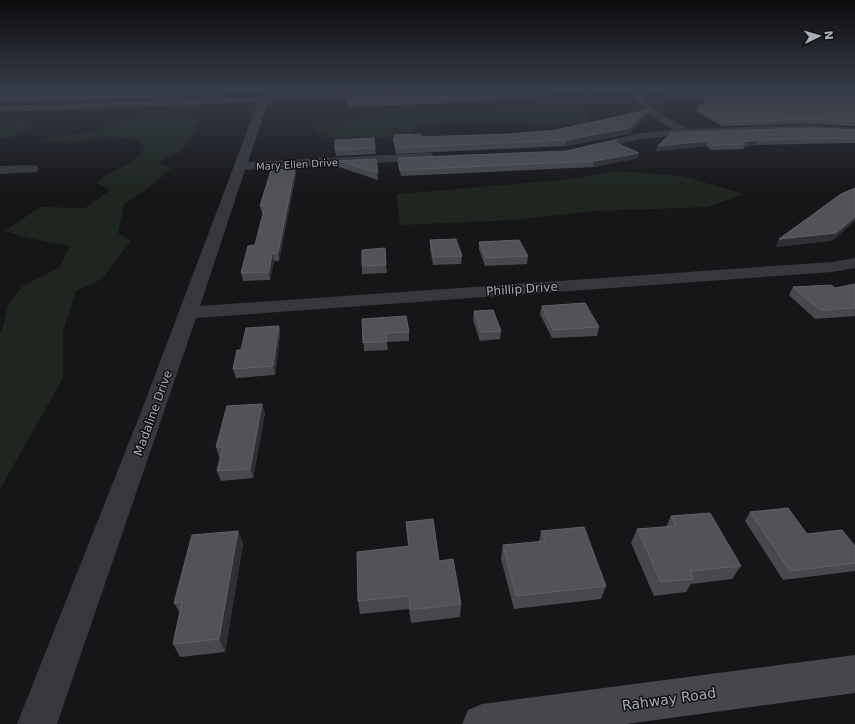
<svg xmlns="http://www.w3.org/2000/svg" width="855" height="724" font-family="'DejaVu Sans',sans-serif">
	<rect width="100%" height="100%" fill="#161618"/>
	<path fill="#1e261f" d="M526,109l59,2 5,13 -43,1 -32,-4 -81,2 -22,8v6l-86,1 -16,-14 97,-12 46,2z
		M150,117h47l-2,13 -13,21 -25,11 14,6 -25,22 -22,14 -6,29 13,8 -29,38 -26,12 -13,40v47l-63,111v-157l2,-2 6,-24 15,-20 36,-18 11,-22 -42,-8 -23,-7 35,-24 45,1 25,-18 -14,-8 39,-23 11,-13 -13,-7 -28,-3 -37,8 -30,-4 59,-9 21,-12z
		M18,118l14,3v6l-16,9 -16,2v-14z
		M615,171l67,5 62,18 -36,13 -113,4 -81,9 -114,5 -4,-31 178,-15z"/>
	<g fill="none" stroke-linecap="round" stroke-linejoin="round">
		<path fill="#37383d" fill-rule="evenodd" d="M427,90h71l-4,3 -70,2v-4z
			M632,90h8l9,16 38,23 123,-4 45,3v6l-45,-3 -125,4 -44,4 -53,12 -4,-1 -2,-2 6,-3 53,-12 33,-3 -32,-20z
			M377,92l3,1v4l-112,5 -20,60 180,-9 4,1 2,3 -2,3 -187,10 -45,136 632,-44 23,-4v10l-23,4 -636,46 -139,406h-40l126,-317 115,-305 -258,10v-6z
			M33,165l4,1 2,3 -2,3 -37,2v-8z"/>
		<path fill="#45474d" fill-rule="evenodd" d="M855,655v38l-229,31h-164l6,-14 14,-6z"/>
	</g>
	<path fill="#47494d" d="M8,90h213l-1,5 -220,8v-9z
		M263,90h39l-1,2 -38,2z
		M347,90h49l-49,2z
		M495,90h98v4l-20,-2 -76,8v1l-149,6 -1,-11 147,-5z
		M656,90h199v36l-45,-2 -88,2 -25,-14 1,-4 10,-9 -34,1z
		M648,110l-1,5 -19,19 -63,12 -169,8 -2,-10 -1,-6h2l-1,-3 26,2 90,-3 46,-4z
		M855,130v13h-6l-93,2 -12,2 -1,2 -31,1 -6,-4 -50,5 2,-5 13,-13z
		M374,138l2,16 -40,2 -1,-6z
		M617,140v3l21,15 -45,9 -192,9 -3,-12v-6l168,-7z
		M376,159l2,21 -39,-13v-6z
		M295,169l1,6 -17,86h-5l-4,19 -27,1 -2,-8 14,-28 8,-32h-1l-2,-7z
		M430,240l32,16 -1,8 -28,1 -3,-17z
		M479,242l49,14 -1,8 -42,2 -6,-17z
		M386,265l1,8 -25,1v-8z
		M855,284v32l-40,3 -26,-24 4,-8 42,1z
		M542,306l57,21 -2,9 -45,2 -12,-24z
		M474,311l27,20 -1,8 -20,2 -7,-21z
		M362,319l47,13v9l-22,1 1,8 -24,1z
		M279,326l1,9 -5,40 -39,3 -3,-9 8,-19z
		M262,404l3,9 -12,65 -32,3 -4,-10 4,-14h-2l-3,-10z
		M750,512l57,22 48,12v25l-72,9 -38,-59z
		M671,516l70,50 -9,13 -41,5 -5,8 -32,4 -23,-53 6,-14 29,-2z
		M406,522l33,39 22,43 -1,13 -49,6 -2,-14 -49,5 -2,-13 50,-55z
		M238,531l5,13 -18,108 -45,5 -7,-13 7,-31 -6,-10z
		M541,531l65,55 -5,13 -87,10 -13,-50 2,-14 36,-3z"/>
	<path fill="#2f3033" d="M560,90h14l-1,2 -76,8v-3l-1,-1z
		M648,110l-1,5 -19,19 -63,12 1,-6z
		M758,140l-2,5 -12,2 1,-3 -3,-2z
		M707,141l-1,5 -50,5 2,-5z
		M639,153l-1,5 -45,9 1,-6z
		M295,169l1,6 -17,86 -1,-8z
		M855,217v4l-23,20 -56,6 3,-8z
		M272,253l2,8 -4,19 -1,-8z
		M279,326l1,9 -5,40 -2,-9z
		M262,404l3,9 -12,65 -3,-9z
		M238,531l5,13 -18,108 -6,-13z"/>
	<path fill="#525359" stroke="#5f6168" d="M8,90h212l-1,2 -219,7v-5z
		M263,90h38l-39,1z
		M495,90h65l-64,6 1,1 -150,6v-7l147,-5z
		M665,90h190v32l-43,-3 -88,3 -26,-14 15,-14 -38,1z
		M648,110l-19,18 -63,12 -170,8 -3,-10h2l-1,-3 26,-1v3l90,-3 46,-4z
		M812,128l43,2v8l-97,2 -16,2 3,2 -31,1 -7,-4 -49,5 13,-13 15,-1z
		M374,138l1,10 -40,2v-10z
		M617,140l-2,2 24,11 -45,8 -194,9 -2,-12 168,-7z
		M376,159l2,14 -39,-12z
		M295,169l-17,84h-6l-3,19 -28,1 7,-27 7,-1 10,-39h-5l11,-36z
		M855,188v29l-19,16 -57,6 62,-45z
		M456,239l6,17 -29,1 -3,-17z
		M519,240l9,16 -42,2 -7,-16z
		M385,248l1,17 -24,1v-16z
		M855,284v17l-2,1 2,2v4l-35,2 -27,-23 38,-2 4,3z
		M585,303l14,24 -46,3 -11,-24z
		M493,310l8,21 -20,1 -7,-21z
		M406,316l3,16 -23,1 1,8 -24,2 -1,-24z
		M279,326l-6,40 -40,3 4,-19h4l5,-22z
		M262,404l-12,65 -33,2 6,-24h-7l11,-41z
		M788,508l19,26 35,-4 13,16v17l-65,8 -40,-59z
		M710,513l31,53 -51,5 4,8 -33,3 -24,-53 39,-3 -5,-10z
		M433,519l6,42 14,-2 8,45 -51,6 -1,-14 -51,5 -1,-49 52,-6 -3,-24z
		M584,527l22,59 -90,10 -13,-51 42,-4 -4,-10z
		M238,531l-19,108 -46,5 9,-42 -8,1 18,-68z"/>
	<linearGradient id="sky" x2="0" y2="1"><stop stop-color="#0c0c0d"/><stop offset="0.47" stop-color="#363c48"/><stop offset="1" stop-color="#363c48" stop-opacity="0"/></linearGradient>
	<rect width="855" height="191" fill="url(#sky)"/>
	<g text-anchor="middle" stroke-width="3" stroke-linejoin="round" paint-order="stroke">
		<g font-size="10" fill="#a8adb8" stroke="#111113">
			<text transform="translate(297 164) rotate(-3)" y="4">Mary Ellen Drive</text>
		</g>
		<g font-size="12" fill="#a8adb8" stroke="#111113">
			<text transform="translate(522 289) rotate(-4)" y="4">Phillip Drive</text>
			<text transform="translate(153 413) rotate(-70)" y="4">Madaline Drive</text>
		</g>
		<g font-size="14" fill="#a8adb8" stroke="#111113">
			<text transform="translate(669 699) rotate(-8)" y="5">Rahway Road</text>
		</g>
	</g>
	<g transform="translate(819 36) rotate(85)" stroke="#111113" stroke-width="3" paint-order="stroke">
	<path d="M0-3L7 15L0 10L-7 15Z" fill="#a8adb8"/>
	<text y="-6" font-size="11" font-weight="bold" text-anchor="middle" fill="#a8adb8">N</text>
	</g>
</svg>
